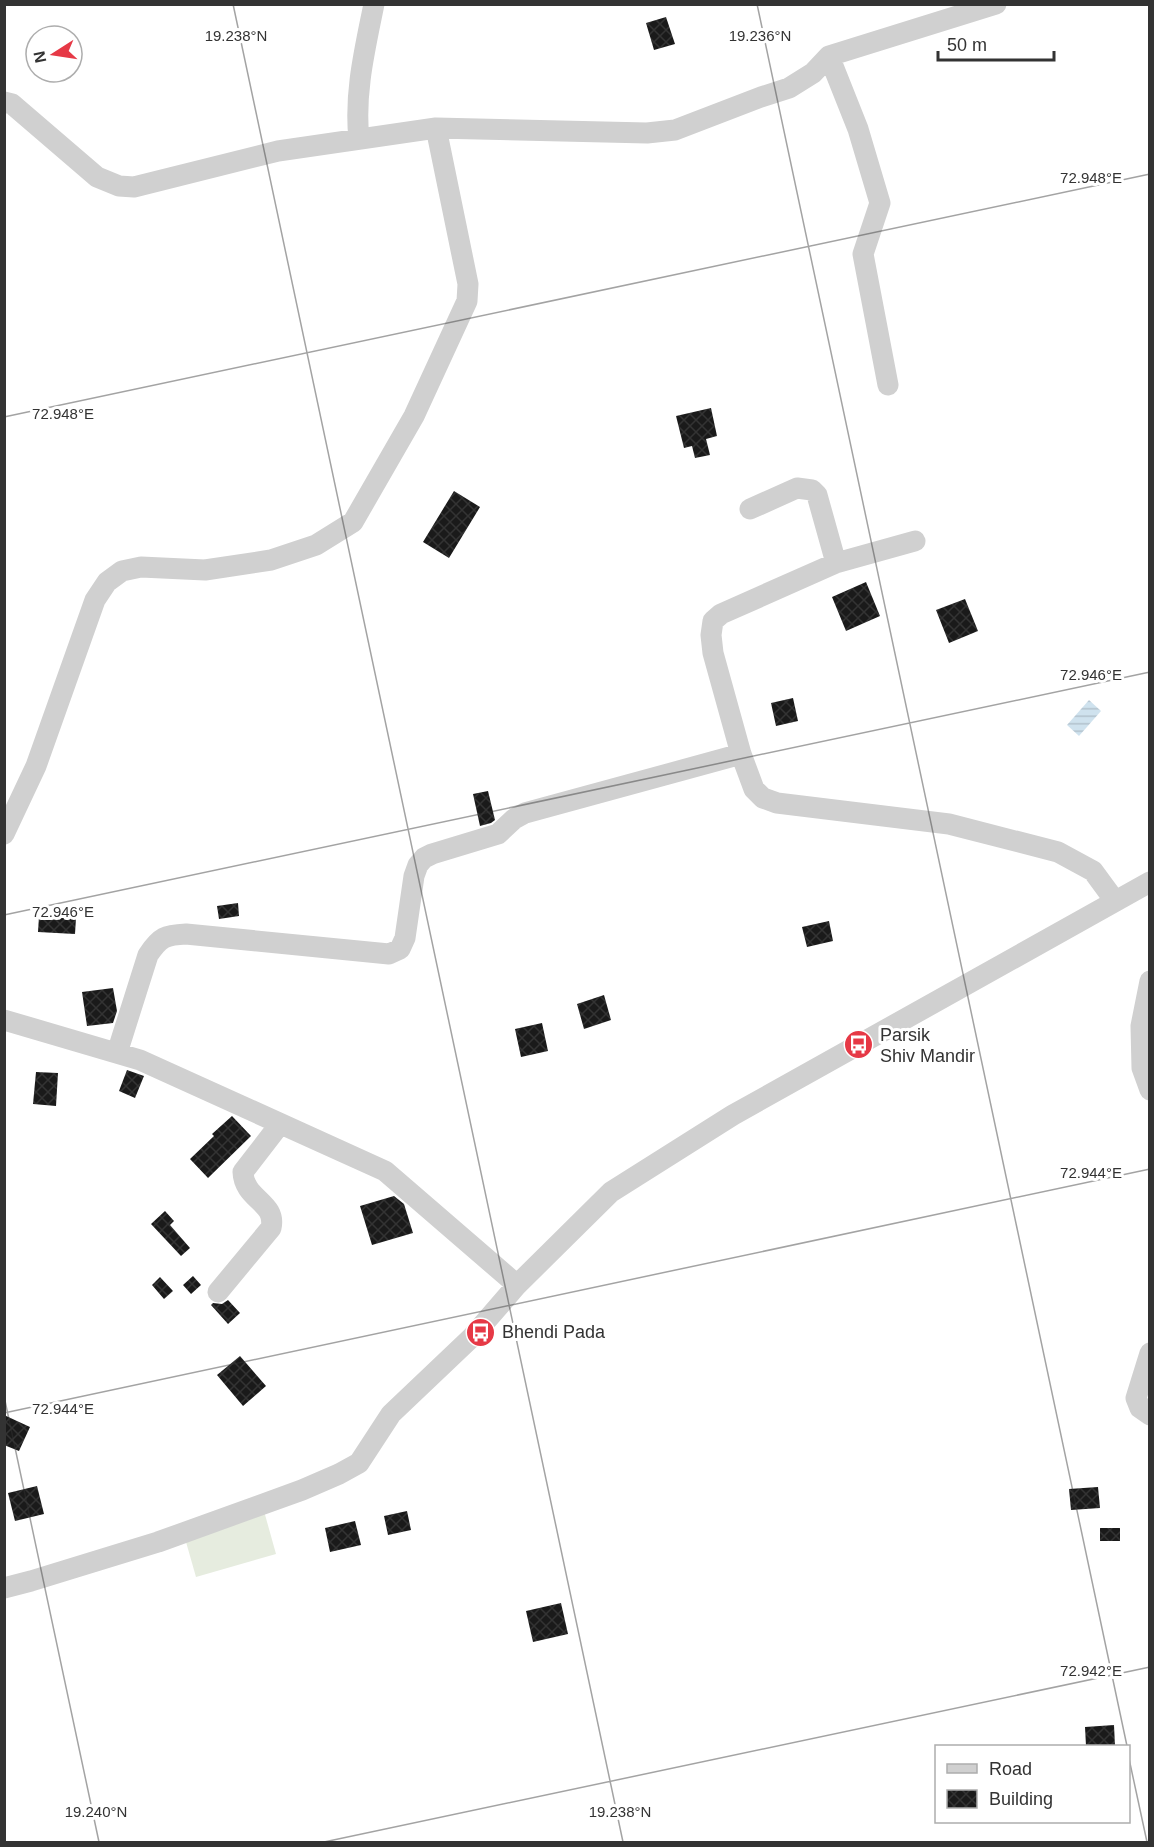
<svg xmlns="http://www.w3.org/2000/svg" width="1154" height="1847" font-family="Arial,sans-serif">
	<defs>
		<pattern id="water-rules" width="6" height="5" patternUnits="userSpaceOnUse" patternTransform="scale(1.5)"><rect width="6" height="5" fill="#cfe2ee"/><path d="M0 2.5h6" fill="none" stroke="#b2c2cd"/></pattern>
		<pattern id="building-cross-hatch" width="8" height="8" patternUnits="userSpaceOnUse" patternTransform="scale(1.5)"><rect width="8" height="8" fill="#1a1a1a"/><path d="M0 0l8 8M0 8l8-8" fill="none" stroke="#333"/></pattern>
	</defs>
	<rect width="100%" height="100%" fill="#fff"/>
	<path fill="#e6ecdf" d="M264,1511l12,43 -80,23 -12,-42z"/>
	<path fill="url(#water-rules)" d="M1089,700l12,11 -22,25 -12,-11z"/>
	<path fill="url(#building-cross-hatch)" d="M666,17l9,27 -21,6 -8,-27z
		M711,408l6,28 -11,3 4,16 -15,3 -3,-12 -8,2 -8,-32z
		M454,491l26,16 -31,51 -26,-16z
		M866,582l14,34 -34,15 -14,-34z
		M965,599l13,32 -29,12 -13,-33z
		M793,698l5,23 -22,5 -5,-23z
		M488,791l7,29 -4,3 -11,3 -7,-32z
		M238,903l1,13 -20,3 -2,-13z
		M39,916l37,2 -1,16 -37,-2z
		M829,921l4,20 -26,6 -5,-20z
		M113,988l4,23 -4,12 -26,3 -5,-34z
		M604,995l7,25 -27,9 -7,-25z
		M542,1023l6,28 -27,6 -6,-28z
		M127,1070l17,6 -9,22 -16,-7z
		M36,1072l22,1 -2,33 -23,-2z
		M232,1116l19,20 -43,42 -18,-19 24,-23 -2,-2z
		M394,1196l10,8 9,29 -41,12 -12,-39z
		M165,1211l9,10 -4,4 20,23 -9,8 -30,-32z
		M193,1276l8,9 -10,9 -8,-9z
		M160,1277l13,14 -9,8 -12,-14z
		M228,1300l12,13 -12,11 -17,-19 2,-2 9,1z
		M240,1356l26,30 -23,20 -26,-31z
		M4,1415l26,12 -11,24 -15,-6z
		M37,1486l7,28 -29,7 -7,-28z
		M1098,1487l2,21 -29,2 -2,-21z
		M407,1511l4,19 -23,5 -4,-19z
		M355,1521l6,24 -31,7 -5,-24z
		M1100,1528h20v13h-20z
		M561,1603l7,31 -35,8 -7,-31z
		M1114,1725l1,21h-29l-1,-19z"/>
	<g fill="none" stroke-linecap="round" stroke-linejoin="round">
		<path stroke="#d0d0d0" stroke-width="21" d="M829,56l29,73 22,74 -17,51 25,131
			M4,102l8,2 85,73 22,9 15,1 144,-36 158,-23 211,5 28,-3 86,-33 28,-9 24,-15 16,-17 167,-52
			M359,139c-5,-46 6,-90 15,-135
			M750,509l47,-21 15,2 5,5 19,68
			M915,541l-79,22 -115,51 -8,7 -2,14 2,18 28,101 13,35 9,9 14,5 172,21 109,28 35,19 22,30
			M4,834l32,-68 59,-166 12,-18 15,-11 19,-4 64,3 66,-10 45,-15 37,-23 61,-106 53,-115 1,-17 -32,-156
			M1150,981l-9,45 1,42 8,22
			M4,1020l136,40 245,111 132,114
			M117,1053l31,-98c12,-18 17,-20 38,-21l203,20 11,-5 5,-11 9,-62 4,-11 6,-7 8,-4 66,-20 16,-15 11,-6 216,-59
			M218,1292l53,-64c6,-26 -27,-28 -28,-56l37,-48
			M1150,1353l-14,45 4,10 10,7
			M4,1588l27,-7 127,-39 144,-52 37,-16 20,-11 32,-49 81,-77 45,-52 94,-93 122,-77 417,-233"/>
	</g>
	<path fill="none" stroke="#333" stroke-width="1.5" stroke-opacity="0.45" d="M233,4l390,1838M757,4l370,1742M4,417l1146,-243M4,915l1146,-243M4,1396l95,446M4,1413l1146,-244M1128,1754l19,88M324,1842l826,-175"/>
	<defs>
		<symbol id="bus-disc" viewBox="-11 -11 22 22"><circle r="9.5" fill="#e63946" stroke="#fff"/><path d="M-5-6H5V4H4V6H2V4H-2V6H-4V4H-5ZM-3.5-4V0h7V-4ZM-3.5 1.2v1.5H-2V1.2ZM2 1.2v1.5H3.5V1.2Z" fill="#fff"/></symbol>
	</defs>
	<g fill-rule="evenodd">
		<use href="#bus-disc" x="842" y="1028" width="33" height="33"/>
		<use href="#bus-disc" x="464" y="1316" width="33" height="33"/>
	</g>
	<g text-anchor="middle" stroke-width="6" stroke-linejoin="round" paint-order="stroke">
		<g font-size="18" fill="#333" stroke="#fff" text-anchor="start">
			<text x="880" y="1041">Parsik<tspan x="880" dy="21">Shiv Mandir</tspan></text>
			<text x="502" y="1338">Bhendi Pada</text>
		</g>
	</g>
	<g font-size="15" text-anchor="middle" fill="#333" stroke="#fff" stroke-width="6" stroke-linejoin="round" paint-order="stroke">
		<text x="236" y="41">19.238°N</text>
		<text x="760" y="41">19.236°N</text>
		<text x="1091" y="183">72.948°E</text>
		<text x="63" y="419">72.948°E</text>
		<text x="1091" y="680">72.946°E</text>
		<text x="63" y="917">72.946°E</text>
		<text x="1091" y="1178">72.944°E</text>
		<text x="63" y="1414">72.944°E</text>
		<text x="1091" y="1676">72.942°E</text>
		<text x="96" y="1817">19.240°N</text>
		<text x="620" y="1817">19.238°N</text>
	</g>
	<rect width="1154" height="1847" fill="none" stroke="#333333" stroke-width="12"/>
	<rect x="935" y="1745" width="195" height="78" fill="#ffffff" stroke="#adadad" stroke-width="1.5"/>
	<rect x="947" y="1764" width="30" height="9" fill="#d0d0d0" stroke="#adadad" stroke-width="1.5"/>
	<text x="989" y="1775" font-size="18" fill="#333333">Road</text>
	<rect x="947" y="1790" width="30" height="18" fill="url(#building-cross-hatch)" stroke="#adadad" stroke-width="1.5"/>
	<text x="989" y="1805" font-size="18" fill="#333333">Building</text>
	<g transform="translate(54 54) rotate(258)"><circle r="28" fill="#ffffff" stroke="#adadad" stroke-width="1.5"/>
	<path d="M0-4.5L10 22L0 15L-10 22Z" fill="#e63946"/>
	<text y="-9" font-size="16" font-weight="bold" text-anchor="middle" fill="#333333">N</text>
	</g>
	<path d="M938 51v9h116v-9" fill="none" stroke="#333333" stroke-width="3"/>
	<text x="947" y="51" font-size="18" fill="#333333" stroke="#ffffff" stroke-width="4.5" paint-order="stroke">50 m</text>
</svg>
